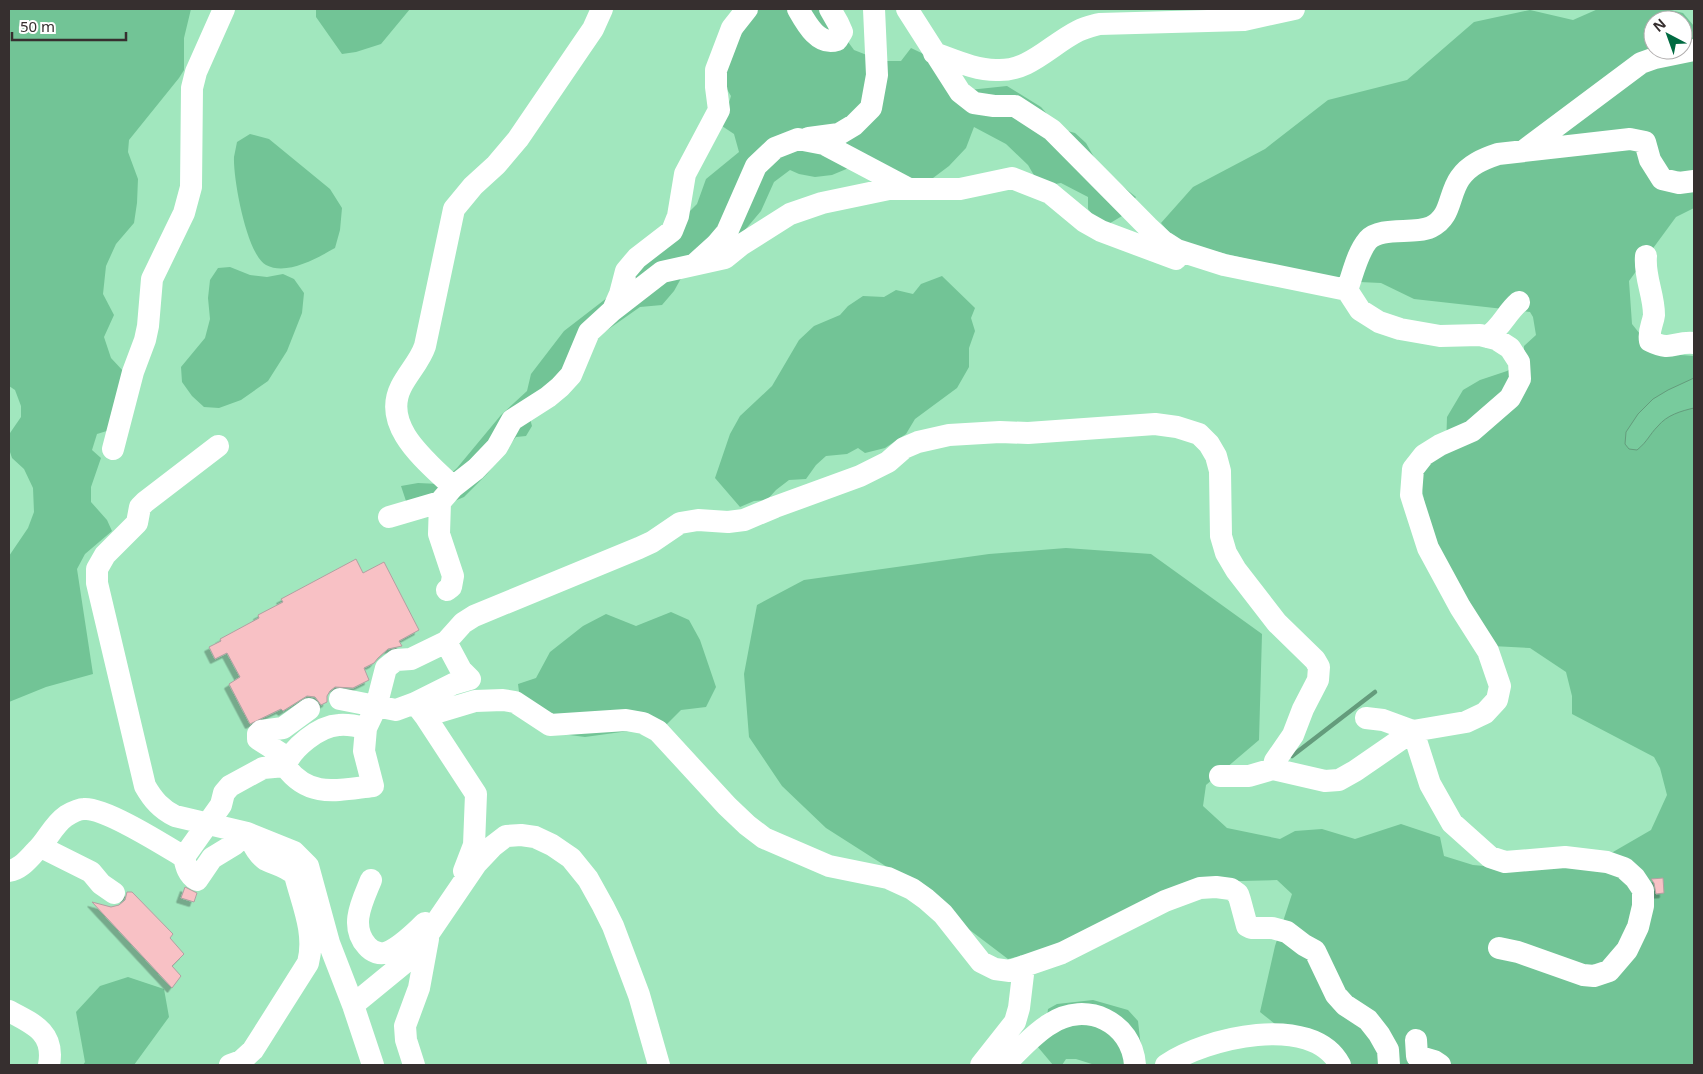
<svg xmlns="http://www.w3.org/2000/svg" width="1703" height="1074" font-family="'Noto Sans',sans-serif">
	<defs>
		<filter id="shadow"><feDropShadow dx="-4.5" dy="4.5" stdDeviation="0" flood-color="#0004"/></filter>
	</defs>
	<rect width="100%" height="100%" fill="#f5e2e3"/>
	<path fill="#a1e7be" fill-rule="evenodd" d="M148,9h1546v833l-130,223h-1555v-802zM1653,20h30v30h-30z"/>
	<path fill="#72c496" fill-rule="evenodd" d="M9,9h182l-7,29v32l-5,8 -50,62 -1,12 10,27 -1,24 -3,20 -18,21 -10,22 -3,28 11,21 -10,22 7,21 14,15 -15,57 -13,4 -5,16 9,8 -10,29v15l16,18 5,11 -27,23 -8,15 16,105 -47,13 -37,15v-146l19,-28 6,-16 -1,-24 -9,-19 -12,-11 -3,-9 1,-16 11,-16v-11l-6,-16 -6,-4z
		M316,9h94l-29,35 -25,8 -14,2 -26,-37z
		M755,9h69l30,41 28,11h19l10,-13 21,10 37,32 38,-4 34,21 19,22 15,4 11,10 17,30 13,8 20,16 -14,19 -15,9 -11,-6 -8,-10v-12l-27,-14 -12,2 -14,-8 -7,-12 -22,-21 -32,-17 -8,21 -17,18 -24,18 -69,-19 -24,10 -17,2 -16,-3 -9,-4 -16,12 -13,29 -33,39 -44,23 -10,18 -12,14 -22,2 -47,33 -64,75 3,11 -6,10 -10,1 -29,37 -23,23 -52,22 -11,-33 17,-3 21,1 18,-16 44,-53 26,-24 4,-17 33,-43 48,-37 35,-40 50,-50 9,-25 33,-27 -5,-18 -12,-8 9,-30 -9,-15v-11z
		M1598,9h68l17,4 11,13v182l-18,9 -47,64 3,43 23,29 39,3v709h-346l-68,-37 -20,-16 15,-66 17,-52 -15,-14 -77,2 -133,62 -59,15 -124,-94 -58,-37 -44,-42 -33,-49 -5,-63 13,-69 47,-25 185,-26 77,-6 85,6 111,80 -3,106 -53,45 -3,21 24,22 53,11 15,-8 27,-2 33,10 46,-15 39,13 4,19 29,9 33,3 107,-16 38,-22 16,-35 -7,-27 -6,-11 -82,-43v-18l-6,-24 -36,-24 -38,-2 -61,-112 -11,-54 6,-22 20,-9 1,-32 16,-27 17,-10 27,-9 17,-11v-14l12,-11 -3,-18 -3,-5 -116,-13 -33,-16 -43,-2 -161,-39 -16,-19 32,-36 72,-38 63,-49 79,-20 67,-58 56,-12 43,10zM1653,20h30v30h-30z
		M250,134l19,5 61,50 12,19 -2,22 -5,18c-18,10 -48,28 -69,17 -19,-10 -33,-86 -32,-108 1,-5 2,-10 3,-15z
		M230,267l20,8 17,2 16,-3 11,5 10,14 -2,20 -15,38 -19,30 -27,19 -22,8 -15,-1 -12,-11 -10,-14 -1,-15 24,-29 5,-19 -2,-21 2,-18 8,-12z
		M942,276l33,32 -4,10 4,13 -6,17v19l-12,21 -42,31 -9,15 -21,14 -20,5 -7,-5 -11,6 -21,2 -10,9 -10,14 -17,1 -13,10 -9,10 -13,1 -14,6 -25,-29 15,-44 10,-18 32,-30 27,-46 15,-14 26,-11 8,-9 15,-10 21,1 12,-7 17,4 8,-10z
		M671,612l18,8 11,20 16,47 -10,20 -25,3 -16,16 -80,11 -31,-4 -32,-18 -4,-31 18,-6 14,-26 33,-26 23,-12 30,12z
		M128,977l36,12 5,28 -35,48h-51l2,-3 -9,-50 24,-26z
		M1093,1000l35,10 10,11 5,44h-48l-19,-6h-10l-4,6h-9l-21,-25 15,-23 1,-8 9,-5z"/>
	<path fill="#78cb9d" stroke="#649c7c" d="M1694,378v30c-13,3 -27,7 -36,18 -9,9 -10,15 -21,24l-8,-1 -4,-5 1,-12 12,-18 15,-15 15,-9z"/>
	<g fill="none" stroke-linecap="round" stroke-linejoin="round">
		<path stroke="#649c7c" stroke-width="4.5" d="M1292,756l83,-64"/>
	</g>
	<path fill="#f8c1c5" stroke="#b1a0a1" filter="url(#shadow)" d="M356,559l7,14 21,-11 35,68 -20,11 3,5 -14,3 -10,9 -4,5 -10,5 5,12 -16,8 -18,-1 -5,4 -3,5v6l-6,3 -6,-8 -8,-1 -24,15 -2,-2 -31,15 -21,-40 11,-7 -13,-24 -12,6 -6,-12 12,-6 -1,-2 39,-21 -1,-3 25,-13 -2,-3z
		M1663,878l1,15 -8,1 -2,-11 -3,-4z
		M185,887l12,6 -3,9 -13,-4z
		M127,892h5l41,42 -3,4 14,16 -12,12 9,10 -9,12 -80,-86 19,5 8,-2 6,-5z"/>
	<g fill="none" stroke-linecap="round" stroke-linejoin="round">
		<path stroke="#fff" stroke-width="22" d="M798,9c8,14 20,37 39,31l5,-8 -4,-9 -8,-14
			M907,9l53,83 14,11 20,3h21l37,24 96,97 15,14 14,9 47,15 123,25 13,20 19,12 21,7 40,7 40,-1 16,4 14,9 9,14 1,17 -10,19 -38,33 -32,14 -16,10 -11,14 -2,26 17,53 32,59 28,44 12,35 -3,14 -12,13 -19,9 -53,9 -30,-11 -17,-2
			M934,53c20,7 41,17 62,17 33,2 54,-25 82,-39 6,-3 14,-5 21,-7l145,-4 50,-11
			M809,138l30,-4 15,-9 17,-17 6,-33 -3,-66
			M1526,149l115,-86 14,-5 39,-8
			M1646,256c-2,21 8,38 8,59 -1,9 -6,15 -4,26 22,11 24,0 44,2
			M695,264l21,-19 11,-13 29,-66 19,-18 23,-9 26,5 85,45
			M1347,290c6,-16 10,-37 21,-50 13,-14 46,-5 63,-13 21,-10 17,-32 29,-49 9,-13 23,-19 38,-24l132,-15 15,3 5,18 12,19 17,4 15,-2
			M613,310l49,-38 63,-14 16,-13 49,-31 32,-11 67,-14h71l52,-11 38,15 35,29 16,9 75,28
			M1487,337c15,-10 19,-24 32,-35
			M218,446l-73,56 -5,5 -3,16 -32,32 -8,14v14l48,203c8,14 16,23 30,30l72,17 47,19 14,14 21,77 24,62 20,60
			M113,449l20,-77 12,-32 3,-14 4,-47 32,-66 7,-26 1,-99 4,-16 28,-63
			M453,487c-25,-25 -72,-60 -52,-100 7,-14 19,-26 24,-41l29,-137 19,-23 23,-21 22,-26 62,-91 13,-19 9,-20
			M440,502l-1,32 14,42 -2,11 -4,3
			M389,517l51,-15 13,-15 23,-18 21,-22 15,-27 36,-23 12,-10 11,-12 18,-43 24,-22 7,-16 6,-23 11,-13 35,-27 6,-15 7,-42 34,-64 -3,-23v-17l16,-42 15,-19
			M340,699l56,11 19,-7 38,-19 17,-5 -9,-9 -15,-28
			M415,703l10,13 51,78 -2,51 -10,26
			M425,716l50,-15 28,-1 12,2 35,23 76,-5 17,3 15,8 69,75 20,19 17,13 65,28 59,12 24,11 14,10 17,15 38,48 14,7 15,2 52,-18 103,-52 35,-13 16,-1 15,2 7,5 2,6 7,26 4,2h21l15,4 17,13 11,6 21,44 9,10 23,15 11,14 9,16 1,15
			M366,728c-9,-2 -19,-4 -27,-3 -20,1 -47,23 -54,41 24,33 53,24 88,20l-9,-35 2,-23 10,-21 10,-39 10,-8 15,-1 35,-17 17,-19 11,-7 165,-68 13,-6 28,-19 18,-3 30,2 16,-2 31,-13 85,-31 28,-14 16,-14 14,-6 31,-7 51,-3 28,1 127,-9 22,3 22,7 10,10 7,12 4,15 1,65 5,17 10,17 41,53 38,37 4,7 -1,13 -15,29 -10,26 -18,26 -2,8 52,12 14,-1 16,-9 58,-40 17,53 22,39 38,34 15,5 60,-5 42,5 17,6 11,10 8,12v16l-5,21 -11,23 -18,21 -15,5 -11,-1 -65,-23 -19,-4
			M288,758l-30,-19v-5l3,-3 22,-3 26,-19
			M1220,776h29l24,-7
			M41,847l50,25 10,12 13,9
			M184,857l37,-52 3,-12 6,-7 33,-18 22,-2
			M9,871c12,-2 19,-12 27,-20 11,-10 17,-26 30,-35 5,-3 12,-7 18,-7 20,-2 80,36 100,48 2,9 4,18 13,23l15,-22 23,-14 12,-11c5,9 10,21 19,27 10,5 20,6 29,15 7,28 21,58 13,88l-55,87 -12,11 -11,4
			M371,880c-9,22 -22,46 -4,66 5,6 13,9 21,6 14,-6 26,-19 37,-29
			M353,1005l61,-50 62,-91 17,-18 13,-10 15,-1 14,2 17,8 19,13 17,21 15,27 10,20 26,69 20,70
			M9,1011c25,13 46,22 40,54
			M1416,1040l1,16 17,5 6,4
			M414,1065l-8,-25 -1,-14 14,-38 9,-49
			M981,1065l34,-43 4,-14 5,-42
			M1004,1065c15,-14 29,-31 46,-41 36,-24 82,-2 85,41
			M1166,1065c39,-27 146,-53 174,0"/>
	</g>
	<rect width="1703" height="1074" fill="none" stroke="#362f2f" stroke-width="20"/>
	<g transform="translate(1668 35) rotate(319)"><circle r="24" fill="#ffffff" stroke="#afacac"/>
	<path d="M0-4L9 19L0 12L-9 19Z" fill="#006a41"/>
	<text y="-8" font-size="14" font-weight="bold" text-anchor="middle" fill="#362f2f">N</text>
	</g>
	<path d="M12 32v8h114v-8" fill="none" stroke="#362f2f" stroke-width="2.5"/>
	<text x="20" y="32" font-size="15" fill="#362f2f" stroke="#ffffff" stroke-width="4" paint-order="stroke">50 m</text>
</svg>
